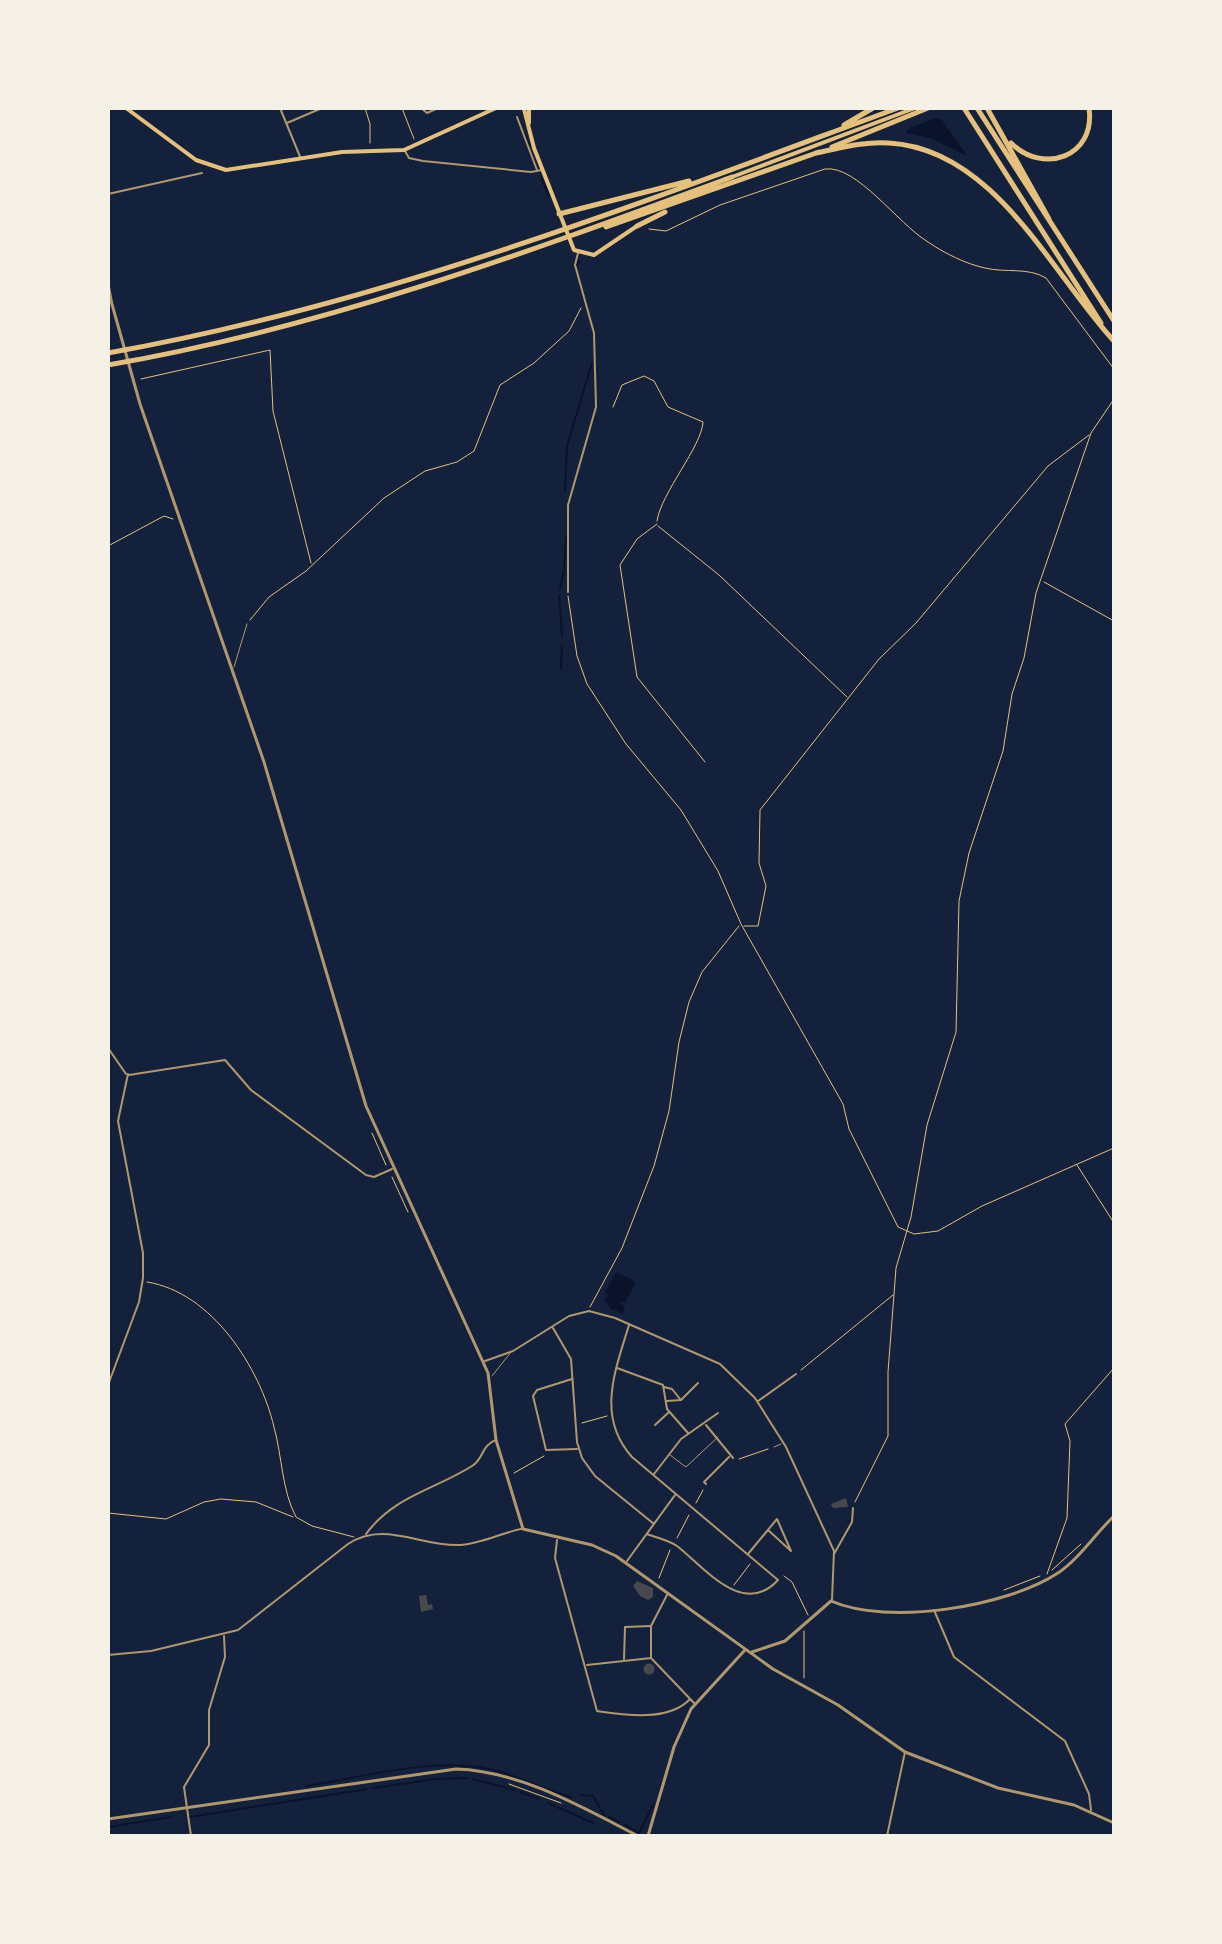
<svg xmlns="http://www.w3.org/2000/svg" width="1222" height="1944" font-family="'PT Sans Narrow',sans-serif">
	<rect width="100%" height="100%" fill="#14213d"/>
	<path fill="#0b132b" d="M935,118l7,2 25,36 -37,-18 -24,-5 2,-4z
		M616,1272l20,10 -11,21 -6,-2 6,7 -2,6 -12,-5 -7,-10 6,-3 -5,-3z"/>
	<g fill="none" stroke-linecap="round" stroke-linejoin="round">
		<path stroke="#0b132b" stroke-width="2" d="M524,133l6,13
			M541,178l8,17
			M577,265l2,-4
			M565,490l2,-44 25,-83
			M564,568l2,-31
			M560,588l4,-17
			M559,595l3,41
			M561,669l1,-23
			M473,1779l42,11
			M306,1786c58,-9 125,-29 183,-17 29,6 54,21 82,28
			M373,1788l63,-9 32,-1
			M520,1792l19,7
			M580,1795l13,1 7,12
			M548,1803l45,20
			M601,1810l4,5
			M190,1817l177,-28
			M609,1817l10,5
			M625,1825l14,8 14,-28
			M108,1827l63,-10"/>
	</g>
	<path fill="#48494c" d="M846,1498l2,9 -15,1 -2,-4z
		M637,1581l16,7v9l-5,3 -8,-4 -7,-10z
		M426,1595l2,10 4,-1 1,5 -12,3 -2,-16z
		M643.5 1669a5.5 5.5 0 1 1 11 0a5.5 5.5 0 1 1-11 0Z"/>
	<g fill="none" stroke-linecap="round" stroke-linejoin="round">
		<path stroke="#e5c07b" stroke-width="1" d="M365,108l5,16v19
			M402,108l12,31
			M514,108h1
			M649,229l17,2 54,-26 105,-36c32,-4 72,54 103,73 16,11 38,22 57,26 20,5 43,-1 61,10l68,91
			M141,379l129,-29 3,61 38,152
			M613,407l9,-22 22,-9 10,5 14,26 35,15c-1,24 -42,71 -46,99
			M657,524l-20,15 -17,26 17,112 68,85
			M658,526l61,49 128,122
			M108,546l56,-30 9,3
			M1044,582l70,39
			M568,596l9,60 10,28 39,60 55,66 37,61 23,53 102,180 6,25 49,98 16,7 24,-3 44,-25 132,-58
			M250,620l19,-23 37,-26 78,-73 41,-27 32,-9 17,-11 26,-66 34,-22 35,-32 12,-23
			M744,926h14l8,-40 -7,-23 1,-53 119,-151 37,-36 132,-157 41,-31
			M372,1133l14,32
			M1077,1165l37,58
			M392,1177l16,35
			M147,1282c65,10 113,86 127,145 8,29 8,64 22,90l16,9 42,11
			M590,1307l32,-59 32,-82 15,-55 10,-69 10,-40 13,-30 37,-46
			M801,1370l92,-75
			M582,1423l25,-7
			M739,1459l29,-10
			M514,1473l30,-17
			M855,1502l33,-66v-64l8,-104 15,-51 16,-92 29,-93 3,-131 10,-48 34,-102 9,-57 12,-36 12,-65 55,-160 23,-34
			M696,1503l7,-13
			M108,1513l58,6 38,-17 17,-3 35,3 37,15
			M677,1538l12,-23
			M1052,1570l29,-26
			M1047,1574l20,-56 3,-77 -5,-17 49,-56
			M784,1576l8,6 16,33
			M659,1578l11,-28
			M734,1585l16,-21
			M1004,1590l36,-14
			M804,1631v47
			M509,1784l52,19"/>
		<path stroke="#b1986c" stroke-width="1" d="M234,667l13,-43
			M492,1376l19,-24
			M774,1447l7,-3
			M670,1455l16,12 32,-30"/>
		<path stroke="#b1986c" stroke-width="2" d="M624,1659l1,-32 26,-1"/>
		<path stroke="#b1986c" stroke-width="2" d="M280,108l21,51
			M421,108l6,5 11,-5
			M517,117l20,53
			M287,123l35,-15
			M405,151l4,7 14,3 108,11 11,-2
			M108,194l94,-21
			M568,592v-87l28,-98 -2,-74 -19,-68 3,-12
			M108,1048l18,26
			M129,1075l96,-15 26,30 115,85 8,2 18,-8
			M629,1325c-14,46 -33,92 3,132l146,123c-35,38 -73,-12 -101,-34 -9,-6 -20,-8 -30,-12
			M553,1328l18,31 6,83 5,16 13,18 59,48
			M485,1361l28,-10 56,-35 20,-5 26,7 105,46 35,34 31,49 48,104 -2,49
			M617,1368l46,17 4,24 21,24
			M572,1379l-35,11 -4,6 13,54 31,-1
			M108,1385l31,-83 4,-24v-25l-25,-132 10,-47
			M664,1387l8,2 8,10
			M667,1401l14,-1 17,-17
			M758,1401l38,-27
			M655,1425l14,-13
			M706,1425l27,33
			M654,1474l27,-35 37,-26
			M706,1484l-2,-2 25,-25
			M366,1534c28,-38 68,-44 106,-68 12,-7 9,-21 24,-26
			M557,1540l-2,18 42,153c27,4 72,11 93,-12
			M748,1554l29,-35 14,32 -23,-21
			M834,1554l18,-32 1,-14
			M627,1561l48,-66
			M934,1610l20,47 111,84 24,53 2,16
			M108,1655l43,-4 87,-21 110,-86c36,-24 73,3 112,1 20,-1 41,-12 61,-16
			M651,1658v-32l16,-31
			M652,1659l42,44
			M587,1665l64,-7
			M191,1836l-7,-49 25,-42v-35l16,-53 -1,-21
			M887,1836l18,-84"/>
		<path stroke="#b1986c" stroke-width="3" d="M108,284l4,21
			M108,290l32,114 124,358 102,344 122,267 8,67 27,89 69,16 24,11 157,113 65,36 67,47 93,36 76,17 40,18
			M752,1652l33,-11 46,-40c57,25 175,6 227,-28 22,-15 37,-39 56,-57
			M108,1819l348,-50c64,2 126,38 182,67
			M648,1836l26,-89 17,-38 54,-59"/>
		<path stroke="#e5c07b" stroke-width="4" d="M126,108l70,52 30,10 116,-18 62,-2 92,-42
			M524,109l10,39 40,102 20,5 43,-29
			M529,123v-14"/>
		<path stroke="#e5c07b" stroke-width="4" d="M732,177l183,-69"/>
		<path stroke="#e5c07b" stroke-width="5" d="M964,108l137,215
			M977,108l137,213
			M987,108l62,111
			M844,125l29,-17
			M1011,143c32,32 85,14 78,-35
			M832,147l96,-39
			M816,153c25,-5 48,-12 73,-10 105,6 161,128 224,197
			M559,214l130,-33
			M637,226l28,-14
			M606,227l213,-75
			M108,353c272,-48 532,-150 790,-245
			M108,365c216,-37 420,-113 624,-188"/>
	</g>
	<rect width="1222" height="1944" fill="none" stroke="#f6f1e7" stroke-width="220"/>
</svg>
